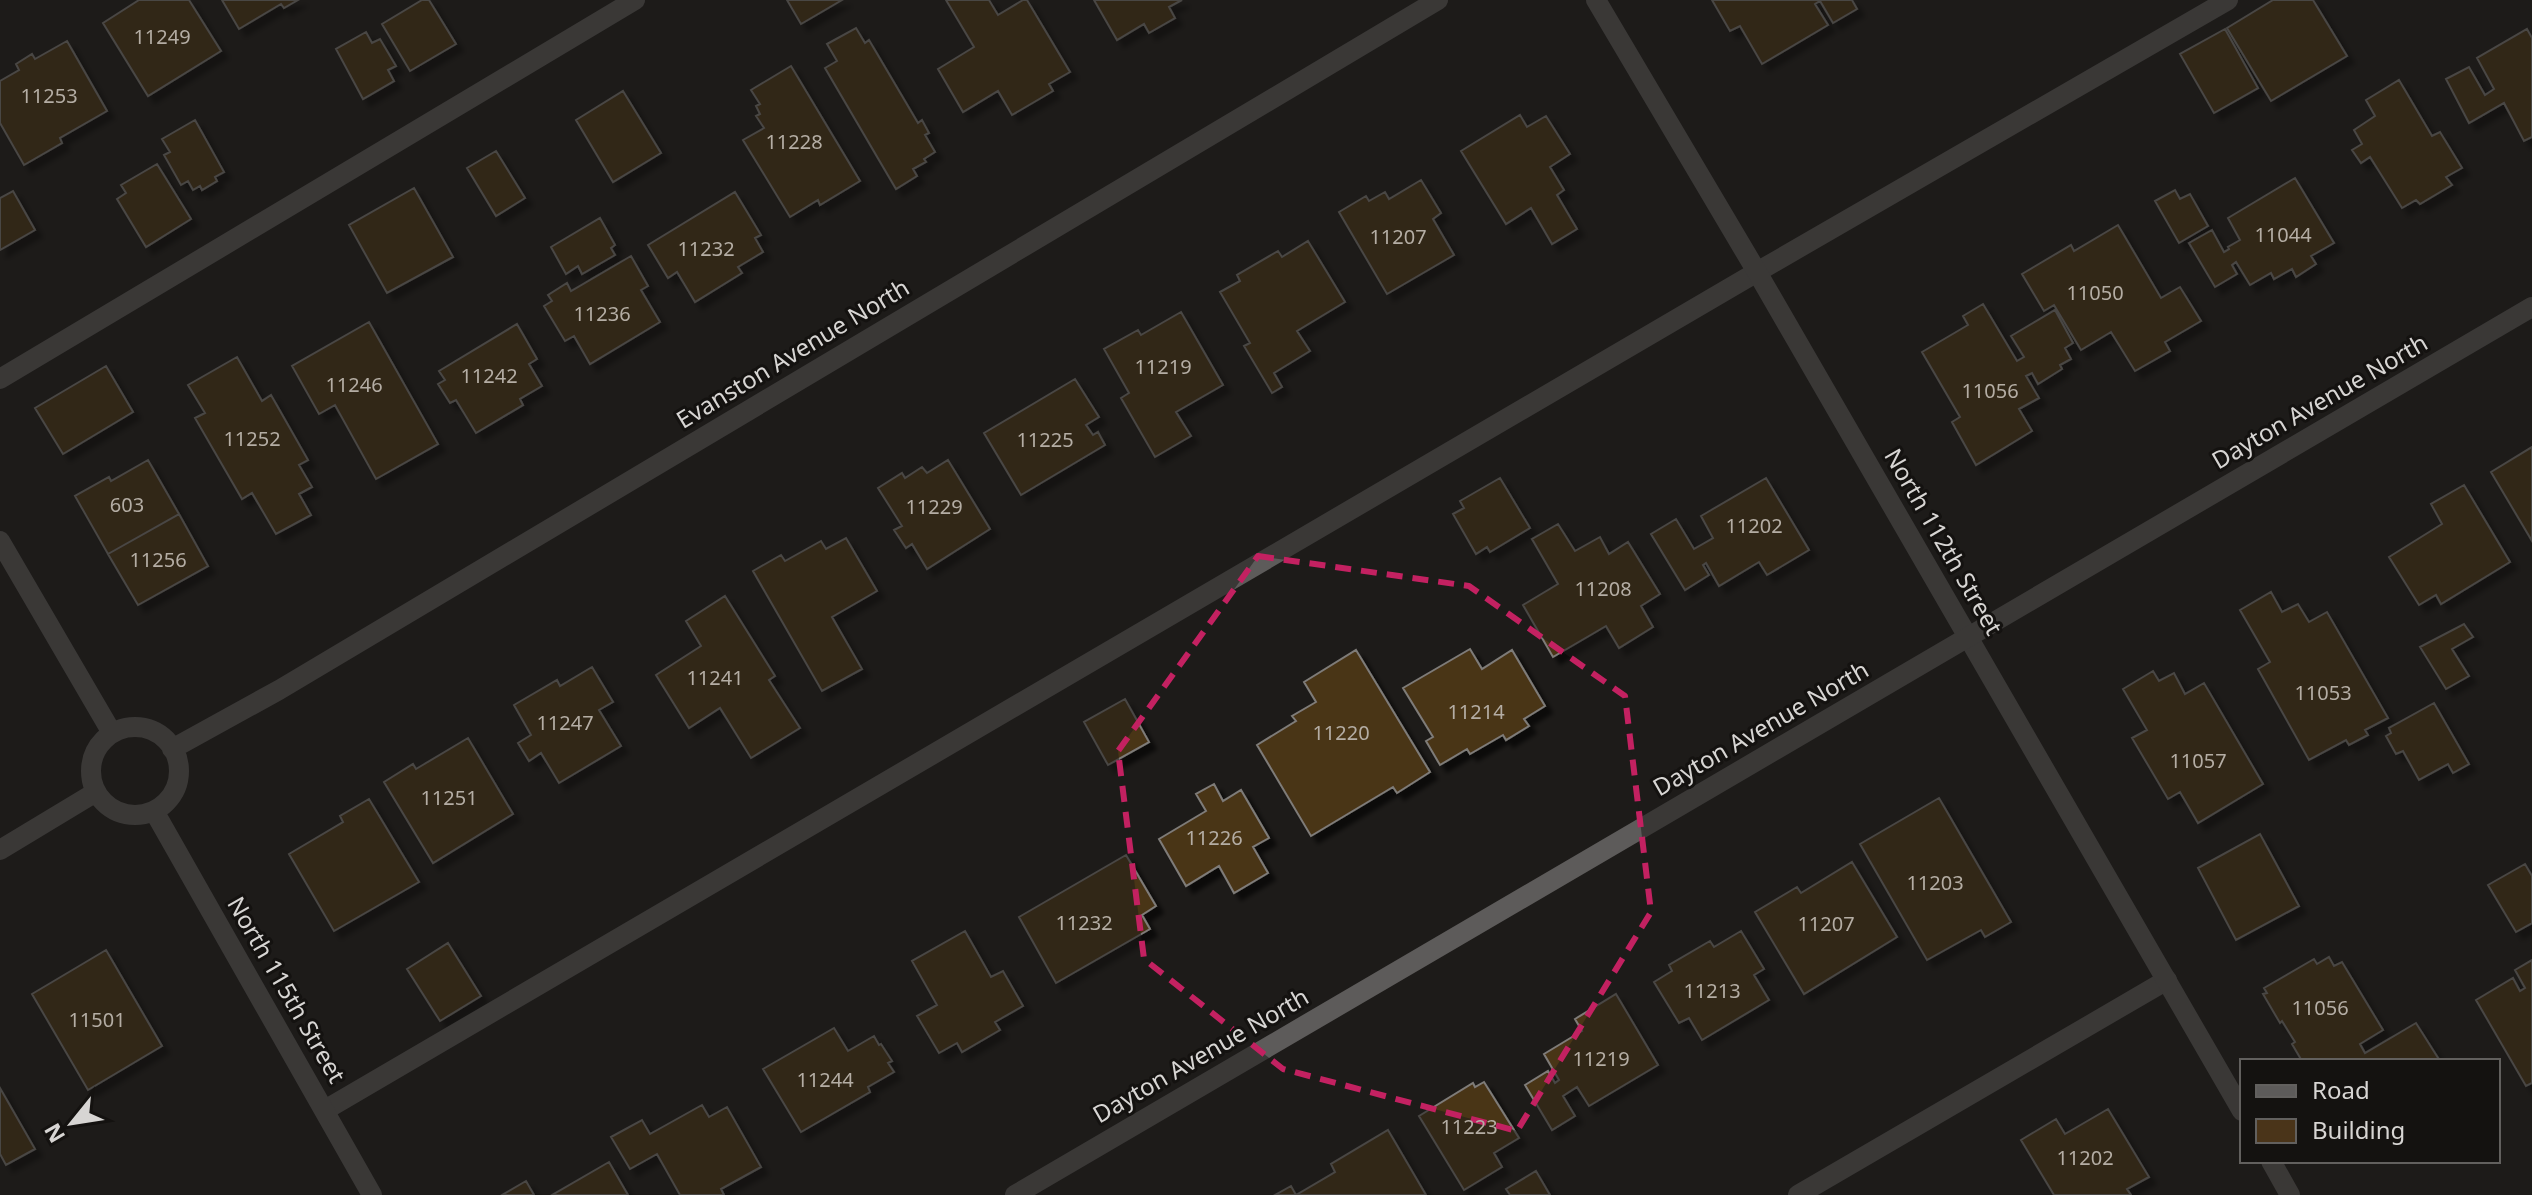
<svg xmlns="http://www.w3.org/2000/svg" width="2532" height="1195" font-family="'Noto Sans',sans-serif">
	<defs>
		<filter id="shadow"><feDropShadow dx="7" dy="7" stdDeviation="2" flood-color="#0009"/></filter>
	</defs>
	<rect width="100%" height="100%" fill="#1d1b19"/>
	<path fill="#4a3419" stroke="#7e7b78" stroke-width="2" filter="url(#shadow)" d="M139,0h50l32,51 -73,45 -45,-73z
		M222,0h76l-14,8 -3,-4 -42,25z
		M422,0h7l27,44 -46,27 -28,-47z
		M787,0h55l-41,24z
		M946,0h43l9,15 25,-15h4l43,72 -21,12 4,7 -41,24 -14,-24 -35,21 -25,-43 36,-22z
		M1094,0h88l-13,7 6,11 -26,15 -5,-9 -27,16z
		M1712,0h140l5,9 -24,14 -13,-22 -5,3 13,21 -66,39 -22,-38 -10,5z
		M2273,0h40l34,56 -76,45 -44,-73z
		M856,28l9,15 4,-3 49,83 4,-3 7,13 -4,2 10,17 -11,7 2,3 -13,7 4,7 -21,13 -71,-121 12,-7 -10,-17z
		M2225,29l33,59 -44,25 -34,-59z
		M2527,29l5,9v99l-8,4 -20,-38 -35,20 -23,-44 23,-12 16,28 9,-6 -17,-31z
		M366,32l6,11 8,-4 16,27 -8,4 6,11 -31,18 -27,-50z
		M67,41l40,70 -47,27 2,5 -38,22 -24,-42v-42l19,-11 -3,-6 16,-10 3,5z
		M791,66l69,115 -40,24 -2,-5 -28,17 -47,-77 21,-12 -8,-12 4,-2 -4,-8 4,-2 -9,-14z
		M2399,80l33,56 8,-4 22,36 -16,9 6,8 -32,19 -4,-4 -14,8 -32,-51 -9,6 -9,-13 10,-6 -8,-14 21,-14 -9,-16z
		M623,91l38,62 -48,29 -37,-62z
		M1520,115l7,12 19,-11 24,38 -20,13 14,23 -7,5 20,34 -25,15 -21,-36 -25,16 -45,-73z
		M195,120l29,52 -9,5 2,4 -15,9 -2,-4 -7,4 -5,-9 -7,4 -17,-30 6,-3 -8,-13z
		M496,151l29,47 -29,18 -29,-48z
		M157,164l34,55 -45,28 -29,-48 9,-6 -5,-8z
		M2295,178l39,65 -23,13 5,8 -20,13 -4,-8 -18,10 -3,-6 -21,12 -14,-23 -4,3 5,9 -22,13 -26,-44 23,-13 12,22 5,-3 -1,-2 12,-7 -12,-22z
		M1421,180l20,33 -8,6 21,36 -67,39 -48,-82 27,-16 3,5 16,-9 4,7z
		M414,188l39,69 -66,36 -38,-68z
		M2175,190l5,9 10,-5 18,32 -29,17 -24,-42z
		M13,191l22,39 -35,20v-52z
		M735,192l26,43 -6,3 8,14 -25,15 4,6 -47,29 -18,-30 -9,6 -20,-33z
		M600,218l15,27 -4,3 4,7 -33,19 -4,-8 -12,8 -15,-27z
		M2118,225l43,73 19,-11 21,34 -36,21 5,9 -35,20 -24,-39 -30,18 -27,-45 -10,6 -22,-37 49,-29 3,6z
		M1308,241l37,61 -48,29 13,20 -36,22 8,14 -10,6 -28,-47 6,-3 -30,-51 20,-11 -3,-6 41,-24 4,6z
		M631,256l17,30 -7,4 19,32 -70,42 -16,-28 -9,5 -21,-35 8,-5 -4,-6 19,-12 4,8z
		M1983,304l34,57 7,-4 -13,-21 44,-26 18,33 -8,5 6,11 -11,6 2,4 -24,15 -6,-11 -6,3 13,22 -20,11 13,22 -56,34 -24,-43 8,-5 -38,-65 46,-27 -5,-9z
		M1181,312l42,73 -47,27 15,24 -36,21 -34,-59 8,-5 -25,-44 34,-19 3,5z
		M369,322l69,122 -62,35 -41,-74 -16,9 -27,-48z
		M517,324l20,35 -8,5 13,22 -22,13 3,6 -47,28 -20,-33 -6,3 -12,-19 7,-4 -6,-9z
		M237,357l25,44 9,-6 37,65 -9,5 13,22 -13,7 12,21 -35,19 -24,-41 -10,6 -47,-81 10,-5 -17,-28z
		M106,366l27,46 -70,42 -28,-46z
		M1075,379l24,38 -13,8 7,10 5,-3 7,13 -84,50 -37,-62z
		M2532,447v94l-41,-69z
		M148,460l31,54 -71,40 -33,-58 34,-19 2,4z
		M948,460l42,69 -63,40 -15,-25 -6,4 -12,-18 8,-4 -24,-38 24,-15 3,5 17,-11 5,6z
		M1500,478l30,50 -40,24 -3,-5 -11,7 -23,-40 11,-6 -4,-7z
		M1766,478l43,72 -42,25 -8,-13 -40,24 -13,-23 -3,2 6,10 -24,15 -34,-56 25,-15 18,30 19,-11 -12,-22z
		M2464,485l46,77 -69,42 -5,-9 -17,10 -30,-48 53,-33 -11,-20z
		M179,514l29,52 -70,39 -30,-51z
		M1558,524l17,27 25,-14 9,17 19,-12 32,52 -19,12 12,21 -34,21 -13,-22 -53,31 -30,-52 35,-21 -26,-45z
		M846,538l31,53 -45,26 30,52 -40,22 -69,-120 28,-16 4,6 36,-20 5,8z
		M2271,592l11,20 16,-8 11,18 18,-10 61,106 -23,12 3,5 -19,10 -3,-5 -37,20 -51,-91 12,-7 -30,-52z
		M725,596l50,80 -6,4 31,48 -49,30 -31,-50 -31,20 -33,-53 45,-29 -15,-25z
		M2464,624l9,13 -21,12 17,27 -23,13 -26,-42z
		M1470,649l12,20 30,-19 33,56 -21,13 5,7 -23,14 -3,-5 -33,19 -3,-5 -27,16 -14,-24 7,-4 -30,-49z
		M1356,650l74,122 -33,21 -4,-6 -82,49 -54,-91 39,-24 -4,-5 24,-14 -12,-20z
		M592,667l21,35 -14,8 22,36 -62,37 -18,-30 -12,8 -11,-18 13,-8 -17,-30 43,-25 3,6z
		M2153,671l6,10 15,-8 11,21 19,-11 59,101 -65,39 -18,-31 -12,7 -36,-61 15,-8 -24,-41z
		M1125,699l24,43 -41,23 -24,-43z
		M2434,703l35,61 -16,9 -5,-9 -29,16 -16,-29 -7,3 -10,-18 5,-3 -2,-5z
		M468,738l45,76 -80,49 -49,-81 29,-18 3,5z
		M1214,784l9,17 18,-11 28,48 -16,9 15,26 -34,20 -15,-27 -33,20 -27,-47 47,-28 -10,-17z
		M1939,798l72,124 -26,15 -4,-7 -54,30 -67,-116z
		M369,799l50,83 -85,49 -45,-77 54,-32 -3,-6z
		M2260,834l39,72 -63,34 -38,-72z
		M1126,855l30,51 -14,9 8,14 -94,54 -37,-66z
		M1852,862l45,75 -93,57 -49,-82 42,-25 4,6z
		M2525,864l7,12v47l-16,9 -28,-47z
		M965,931l26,46 12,-6 20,35 -28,16 5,8 -38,22 -5,-9 -18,10 -22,-37 20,-11 -25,-44z
		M1741,931l23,38 -10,6 15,25 -67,40 -13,-22 -10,5 -25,-41 18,-11 -3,-6 41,-24 4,6z
		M448,943l33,53 -41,25 -33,-52z
		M106,950l56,96 -74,44 -56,-96z
		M2329,957l5,9 8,-4 41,68 -23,14 5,9 51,-30 24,38h-138l-10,-17 3,-2 -13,-21 -2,2 -17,-29 4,-1 -3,-5 50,-29 3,5z
		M2532,960v123l-6,3 -50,-86 37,-22 7,13 5,-3 -10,-18z
		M1616,994l42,71 -69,41 -12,-19 -14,9 12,20 -23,14 -27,-45 23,-14 7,12 4,-3 -15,-26 38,-23 -7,-12z
		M834,1028l14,23 26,-15 5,9 2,-1 11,17 -4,2 6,9 -26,15 2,5 -69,40 -38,-63z
		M1484,1082l35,56 -25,15 8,14 -38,23 -45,-74 54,-33 2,4z
		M0,1088l35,61 -29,16 -6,-11z
		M702,1105l7,12 18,-10 34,60 -40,22 3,6h-44l-23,-41 -27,15 -19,-32 31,-17 8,14z
		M2108,1109l41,68 -22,12 4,6h-77l-33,-55 35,-21 9,15z
		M1388,1130l38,65h-151l16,-9 5,9 39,-23 -4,-8z
		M609,1162l19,33h-76z
		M1536,1171l14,24h-40l-4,-6z
		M526,1181l8,14h-32z"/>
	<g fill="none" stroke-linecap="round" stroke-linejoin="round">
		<path stroke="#5d5b5a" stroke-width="20" d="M0,379l635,-379
			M325,1110l1432,-838 471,-272
			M1798,1195l369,-215"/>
		<path stroke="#5d5b5a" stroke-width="20" d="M1596,0l161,272 485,839
			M0,541l112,192
			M91 771a44 44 0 1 1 88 0a44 44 0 1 1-88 0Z
			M172,749l107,-59 1159,-690
			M154,811l218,384
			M0,850l96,-58
			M2271,1161l19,34"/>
		<path stroke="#5d5b5a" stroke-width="20" d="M1015,1195l1517,-888"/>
	</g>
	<path d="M0 0H2532V1195H0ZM1258,556l211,30 156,110 26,216 -134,219 -234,-62 -139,-110 -26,-208z" fill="#1d1b19" fill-opacity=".55" fill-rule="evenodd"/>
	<path fill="none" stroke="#c32161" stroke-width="6" stroke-dasharray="16 10" stroke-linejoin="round" d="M1258,556l211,30 156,110 26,216 -134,219 -234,-62 -139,-110 -26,-208z"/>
	<g text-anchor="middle" stroke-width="6" stroke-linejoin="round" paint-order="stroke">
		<g font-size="20" fill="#b4ada4">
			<text x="162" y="44">11249</text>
			<text x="49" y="103">11253</text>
			<text x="794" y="149">11228</text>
			<text x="2283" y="242">11044</text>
			<text x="1398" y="244">11207</text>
			<text x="706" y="256">11232</text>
			<text x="2095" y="300">11050</text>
			<text x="602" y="321">11236</text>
			<text x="1163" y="374">11219</text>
			<text x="489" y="383">11242</text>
			<text x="354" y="392">11246</text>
			<text x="1990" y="398">11056</text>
			<text x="252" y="446">11252</text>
			<text x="1045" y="447">11225</text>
			<text x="127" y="512">603</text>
			<text x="934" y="514">11229</text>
			<text x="1754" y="533">11202</text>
			<text x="158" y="567">11256</text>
			<text x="1603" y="596">11208</text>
			<text x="715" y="685">11241</text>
			<text x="2323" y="700">11053</text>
			<text x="1476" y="719">11214</text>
			<text x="565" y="730">11247</text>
			<text x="1341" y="740">11220</text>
			<text x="2198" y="768">11057</text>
			<text x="449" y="805">11251</text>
			<text x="1214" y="845">11226</text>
			<text x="1935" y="890">11203</text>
			<text x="1084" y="930">11232</text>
			<text x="1826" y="931">11207</text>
			<text x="1712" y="998">11213</text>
			<text x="2320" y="1015">11056</text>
			<text x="97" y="1027">11501</text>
			<text x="1601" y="1066">11219</text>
			<text x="825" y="1087">11244</text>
			<text x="1469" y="1134">11223</text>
			<text x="2085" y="1165">11202</text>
		</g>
		<g font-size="24" fill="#d7d5d3" stroke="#141210">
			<text transform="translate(793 354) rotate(-31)" y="8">Evanston Avenue North</text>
			<text transform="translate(2320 402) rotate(-30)" y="8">Dayton Avenue North</text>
			<text transform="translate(1943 542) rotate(60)" y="8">North 112th Street</text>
			<text transform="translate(1761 729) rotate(-30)" y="8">Dayton Avenue North</text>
			<text transform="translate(286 990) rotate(60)" y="8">North 115th Street</text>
			<text transform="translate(1201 1056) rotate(-30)" y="8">Dayton Avenue North</text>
		</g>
	</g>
	<rect x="2240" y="1059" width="260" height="104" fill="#141210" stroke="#62605e" stroke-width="2"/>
	<rect x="2256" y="1085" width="40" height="12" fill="#5d5b5a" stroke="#62605e" stroke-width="2"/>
	<text x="2312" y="1099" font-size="24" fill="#d7d5d3">Road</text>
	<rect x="2256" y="1119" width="40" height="24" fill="#4a3419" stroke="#62605e" stroke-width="2"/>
	<text x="2312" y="1139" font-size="24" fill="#d7d5d3">Building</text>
	<g transform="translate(72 1123) rotate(240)" stroke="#141210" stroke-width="6" paint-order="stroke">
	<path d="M0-6L14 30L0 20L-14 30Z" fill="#d7d5d3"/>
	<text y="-12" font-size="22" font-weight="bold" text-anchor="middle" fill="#d7d5d3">N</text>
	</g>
</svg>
